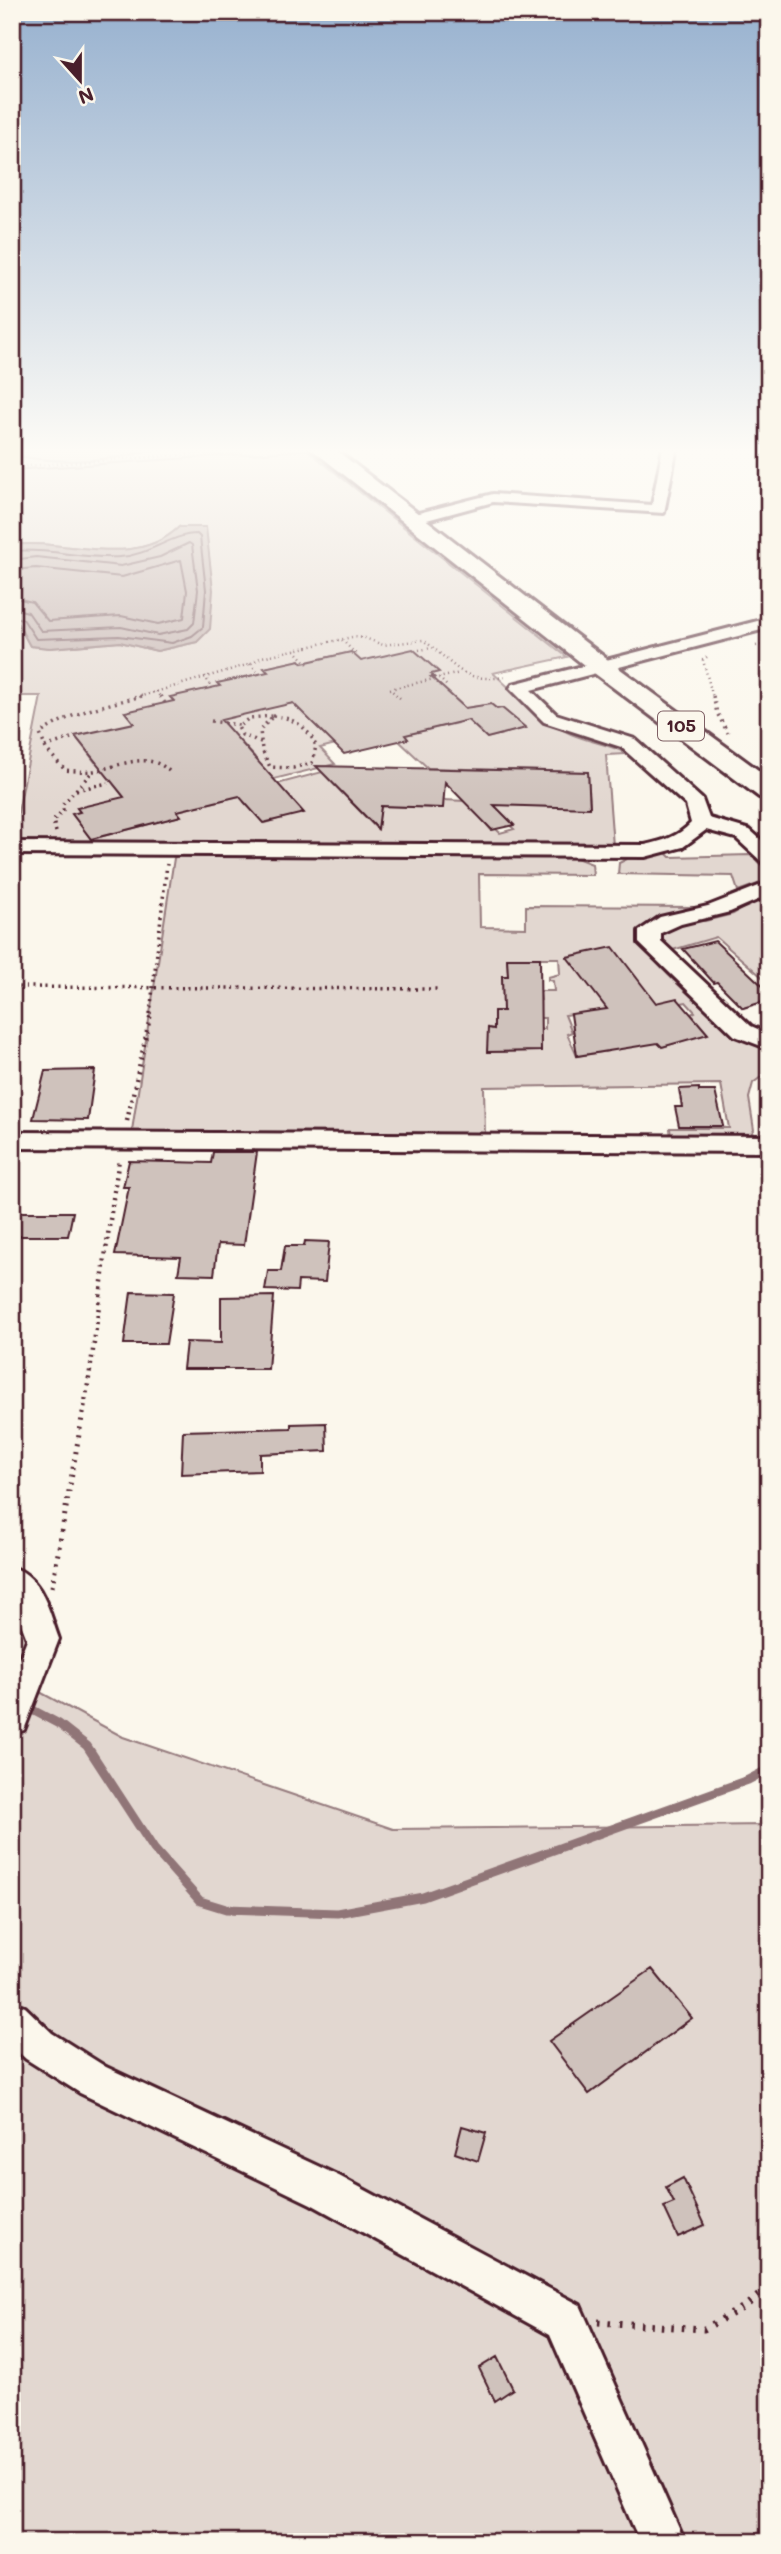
<svg xmlns="http://www.w3.org/2000/svg" width="781" height="2554" font-family="Mali,sans-serif">
	<rect width="100%" height="100%" fill="#fbf7ec"/>
	<filter id="ink" filterUnits="userSpaceOnUse"><feTurbulence type="fractalNoise" baseFrequency=".0143" numOctaves="2"/><feDisplacementMap in="SourceGraphic" scale="14" xChannelSelector="R" yChannelSelector="G"/><feConvolveMatrix kernelMatrix="1 2 1 2 8 2 1 2 1" color-interpolation-filters="sRGB"/></filter>
	<g filter="url(#ink)">
		<path fill="#eee7de" d="M12,447h290l5,3 -295,20z"/>
		<path fill="#e2d7d0" stroke="#967b7e" stroke-width="2" fill-rule="evenodd" d="M12,447h156c-53,13 -102,19 -156,8z
			M307,450l260,207 -74,16c24,21 48,48 78,61 18,8 39,10 57,20l-22,1 7,91 -601,-3 29,-147h-29v-73l6,1 12,22 20,2 70,-6 37,9 40,-9 -18,-115c-45,43 -113,11 -167,18v-75zM351,652l17,17 70,3 -7,2 2,3 -23,5v12l32,-7 18,16 2,6 29,-5 6,5 5,-1 23,20 -38,10 -25,-23 -5,8 -52,12 3,4 -9,2 29,27 160,4 2,35 -55,-1 -52,-5 31,28 -14,4 -4,-4 -5,1 -24,-29 -24,-1 -1,8 -61,-2 -4,23 -55,-57 -45,12 26,28 -39,11 -20,-21v-7l-67,16 3,5 -89,23 -18,-25 7,-2 -3,-4 51,-6 -17,-22 -6,-21 -10,3 -19,-25 68,-1 -19,-24 66,9 -20,-23 68,8 -21,-23 36,-8 16,17 15,-2 -20,-22 35,-8 17,17 -2,-17z
			M293,703l21,21 37,16 -31,8 15,16 -65,16 -21,-23 5,-1 -12,-13 -13,2 -24,-24z
			M664,851l6,6 80,-2 19,17v8l-31,11 -5,-15 -115,-2 1,-11 10,-5z
			M182,853l392,4 18,7 1,11 -114,-1 1,53 46,1v-22l176,1v4c-21,0 -44,1 -60,17 0,7 0,15 4,21 12,20 81,82 102,92 6,3 14,4 21,6v24l-16,12 -4,15 5,32 -4,5 -9,2 -70,1 -1,-10h59l-8,-44 -237,3 1,48 -354,2 43,-279zM507,958h52l1,16 -12,3v3l5,1 1,10h-14l1,9 -38,-3 -1,-21h6zM686,1002l9,10 -4,2 16,19 -45,14 -17,-21 32,-22zM602,1010l7,41 -32,5 -10,-22 5,-2 -7,-17zM495,1011l39,1 1,6h10v11h-4l-1,22 -52,1v-23h6z
			M761,897l3,3 5,-1v84l-53,-46 -50,15 -6,-11 1,-9 26,-12 18,1 28,-7z
			M12,1677l111,60 270,92 376,-4v717h-757z"/>
		<path fill="#bfadaa" stroke="#907477" stroke-width="2" d="M179,527h27l7,63 -3,39 -13,13 -40,9 -37,-9 -70,6 -20,-2 -12,-22 -6,-1v-78c54,-7 122,25 167,-18z"/>
		<g fill="none" stroke-linecap="round" stroke-linejoin="round">
			<path stroke="#79585e" stroke-width="2" d="M12,551c37,-3 72,8 108,6 30,-2 51,-23 77,-23l3,3 6,53 -3,37 -11,9 -20,7 -53,-7 -83,3 -13,-20 -11,-2
				M12,560l24,-3 85,9 39,-9 29,-14 3,2 6,45 -4,33 -6,6 -30,6 -37,-8 -80,4 -13,-19 -16,-4
				M12,570l24,-2 86,9 59,-17 6,31 -3,27 -26,6 -37,-8 -73,5 -16,-19 -20,-5"/>
			<path stroke="#907477" stroke-width="9" d="M25,1706l34,18 28,22 67,103 46,52 26,8 111,4 86,-16 325,-117 21,-11"/>
		</g>
		<path fill="#cfc2bc" stroke="#4a1f2b" stroke-width="2" d="M413,649l26,23 -8,2 3,3h-3l34,31 26,-4 6,5 5,-1 24,20 -39,10 -19,-18 -63,15 3,4 -64,15 -51,-51 -72,17 83,93 -41,10 -24,-27 -62,15 4,5 -90,23 -19,-25 8,-2 -3,-4 47,-11 -49,-61 59,-13 -9,-11 49,-11 -4,-4 50,-11 -3,-3 51,-11 -4,-4 36,-8 2,3 49,-11 10,9z
			M316,766l272,6 2,36 -96,-3 20,20 -22,5 -47,-48 -2,26 -62,-2 -3,23z
			M715,941l54,51v8l-26,8 -26,-26 -3,1 -31,-34z
			M613,947l43,56 21,-5 31,36 -46,13 -4,-4 -81,13 -6,-42 36,-5 -40,-52z
			M507,958h33l1,93 -54,1 1,-24 6,1v-18h9l-1,-35h6z
			M95,1070l-7,50 -55,-1 12,-48z
			M699,1088v3h16l8,35h-44l-4,-19h7l-3,-18z
			M213,1152h44l-13,93 -26,-1 -4,31 -36,-1 3,-17 -66,-2 14,-68h-6l6,-26 82,2z
			M12,1212h61l-5,24h-56z
			M305,1241l24,1 -4,40 -27,-1 -1,10 -32,-1 3,-19h13l4,-25h19z
			M131,1292l43,1 -8,51h-42z
			M274,1296l-6,73h-85l3,-27 35,1v-46z
			M326,1423l1,28 -67,3v17l-79,3 2,-43 108,-3v-4z
			M652,1969l40,49 -103,76 -40,-53z
			M462,2126l24,7 -8,28 -23,-8z
			M683,2178l22,47 -27,12 -14,-30 10,-4 -8,-16z
			M497,2357l16,32 -18,12 -16,-33z"/>
		<g fill="none" stroke-linecap="round" stroke-linejoin="round">
			<defs>
				<path id="minor" d="M663,447h14l-13,66 -171,-11 -81,22 -8,-5 3,-3 86,-22 159,11z
					M769,618v10l-238,62 25,24 79,25 67,60 7,19 41,12 19,17v17l-7,-2 -26,-24 -30,-8 -23,17 -38,10 -633,-3v-12l633,3c18,-4 33,-8 46,-22l-5,-18 -65,-58 -77,-25 -34,-34 3,-4z
					M769,882v13l-39,17 -49,12 -20,9v8l90,85 18,8v15l-34,-13 -96,-93v-12l21,-14 48,-11z
					M12,1132l757,4v16l-757,-4z
					M12,1567c31,10 37,45 47,72l-35,91 -12,4v-57l15,-38 -15,-39z
					M12,2002l13,5 27,26 54,34 233,109 241,129 105,237h-45l-90,-207 -239,-131 -231,-111 -54,-34 -14,-13z"/>
				<path id="highway" d="M309,447h23l280,216 157,115v21l-10,-2 -165,-124z"/>
			</defs>
			<use href="#minor" stroke="#4a1f2b" stroke-width="6"/>
			<use href="#highway" stroke="#4a1f2b" stroke-width="6"/>
			<path stroke="#4a1f2b" stroke-width="2.5" stroke-dasharray="1 3.5" stroke-linecap="butt" d="M12,467l227,-16 12,-4
				M342,640l14,14
				M756,646l13,-2
				M295,650l13,14
				M419,650l13,-2
				M707,657l-4,3 10,38
				M250,664l10,11
				M205,676l8,15
				M439,678l9,9
				M156,691l5,7
				M135,698l115,-34 12,-7 90,-20 13,1 18,7 40,-5c34,24 35,43 82,37
				M400,698l-10,-9 70,-16"/>
			<path stroke="#4a1f2b" stroke-width="3.5" stroke-dasharray="2 4.5" stroke-linecap="butt" d="M142,696c-36,9 -72,16 -102,38l6,15 19,21c10,1 19,2 28,1 26,-4 54,-21 76,0
				M160,696l7,10
				M713,696l4,17 11,20
				M273,716c20,1 35,11 43,30l-4,17 -19,5 -23,-1 -8,-17 -2,-20z
				M211,721l28,4
				M261,742l-19,-7 -4,-8 11,-9 24,-2
				M45,747l26,-9
				M76,790l32,-7
				M56,832l-3,-11 10,-11 -1,-5 30,-33
				M12,987l427,2
				M150,1014l17,-150"/>
			<path stroke="#4a1f2b" stroke-width="4.5" stroke-dasharray="2 5" stroke-linecap="butt" d="M127,1121l24,-108
				M83,1414c15,-85 22,-170 36,-254"/>
			<path stroke="#4a1f2b" stroke-width="5" stroke-dasharray="2 6" stroke-linecap="butt" d="M52,1587l31,-175"/>
			<path stroke="#4a1f2b" stroke-width="7" stroke-dasharray="2.5 8" stroke-linecap="butt" d="M598,2322l106,7 40,-22 25,-20"/>
			<use href="#minor" fill="#fbf7ec" fill-rule="evenodd"/>
			<use href="#highway" fill="#fbf7ec" fill-rule="evenodd"/>
		</g>
	</g>
	<linearGradient id="sky" x2="0" y2="1"><stop stop-color="#97b1cf"/><stop offset="0.56" stop-color="#fdfbf6"/><stop offset="1" stop-color="#fdfbf6" stop-opacity="0"/></linearGradient>
	<rect width="781" height="805" fill="url(#sky)"/>
	<g text-anchor="middle" stroke-width="5" stroke-linejoin="round" paint-order="stroke">
		<rect fill="#fbf7ec" stroke="#7f6065" stroke-width="2" x="658" y="711.5" width="46" height="29" rx="5"/>
		<g font-size="18" font-weight="bold" fill="#4a1f2b">
			<text x="681" y="732">105</text>
		</g>
	</g>
	<rect width="781" height="2554" fill="none" stroke="#fbf7ec" stroke-width="42"/>
	<rect x="21" y="21" width="739" height="2512" fill="none" stroke="#4a1f2b" stroke-width="2.5" filter="url(#ink)"/>
	<g transform="translate(80 80) rotate(159)" stroke="#fbf7ec" stroke-width="5" paint-order="stroke">
	<path d="M0-5L12 26L0 18L-12 26Z" fill="#4a1f2b"/>
	<text y="-10" font-size="19" font-weight="bold" text-anchor="middle" fill="#4a1f2b">N</text>
	</g>
</svg>
